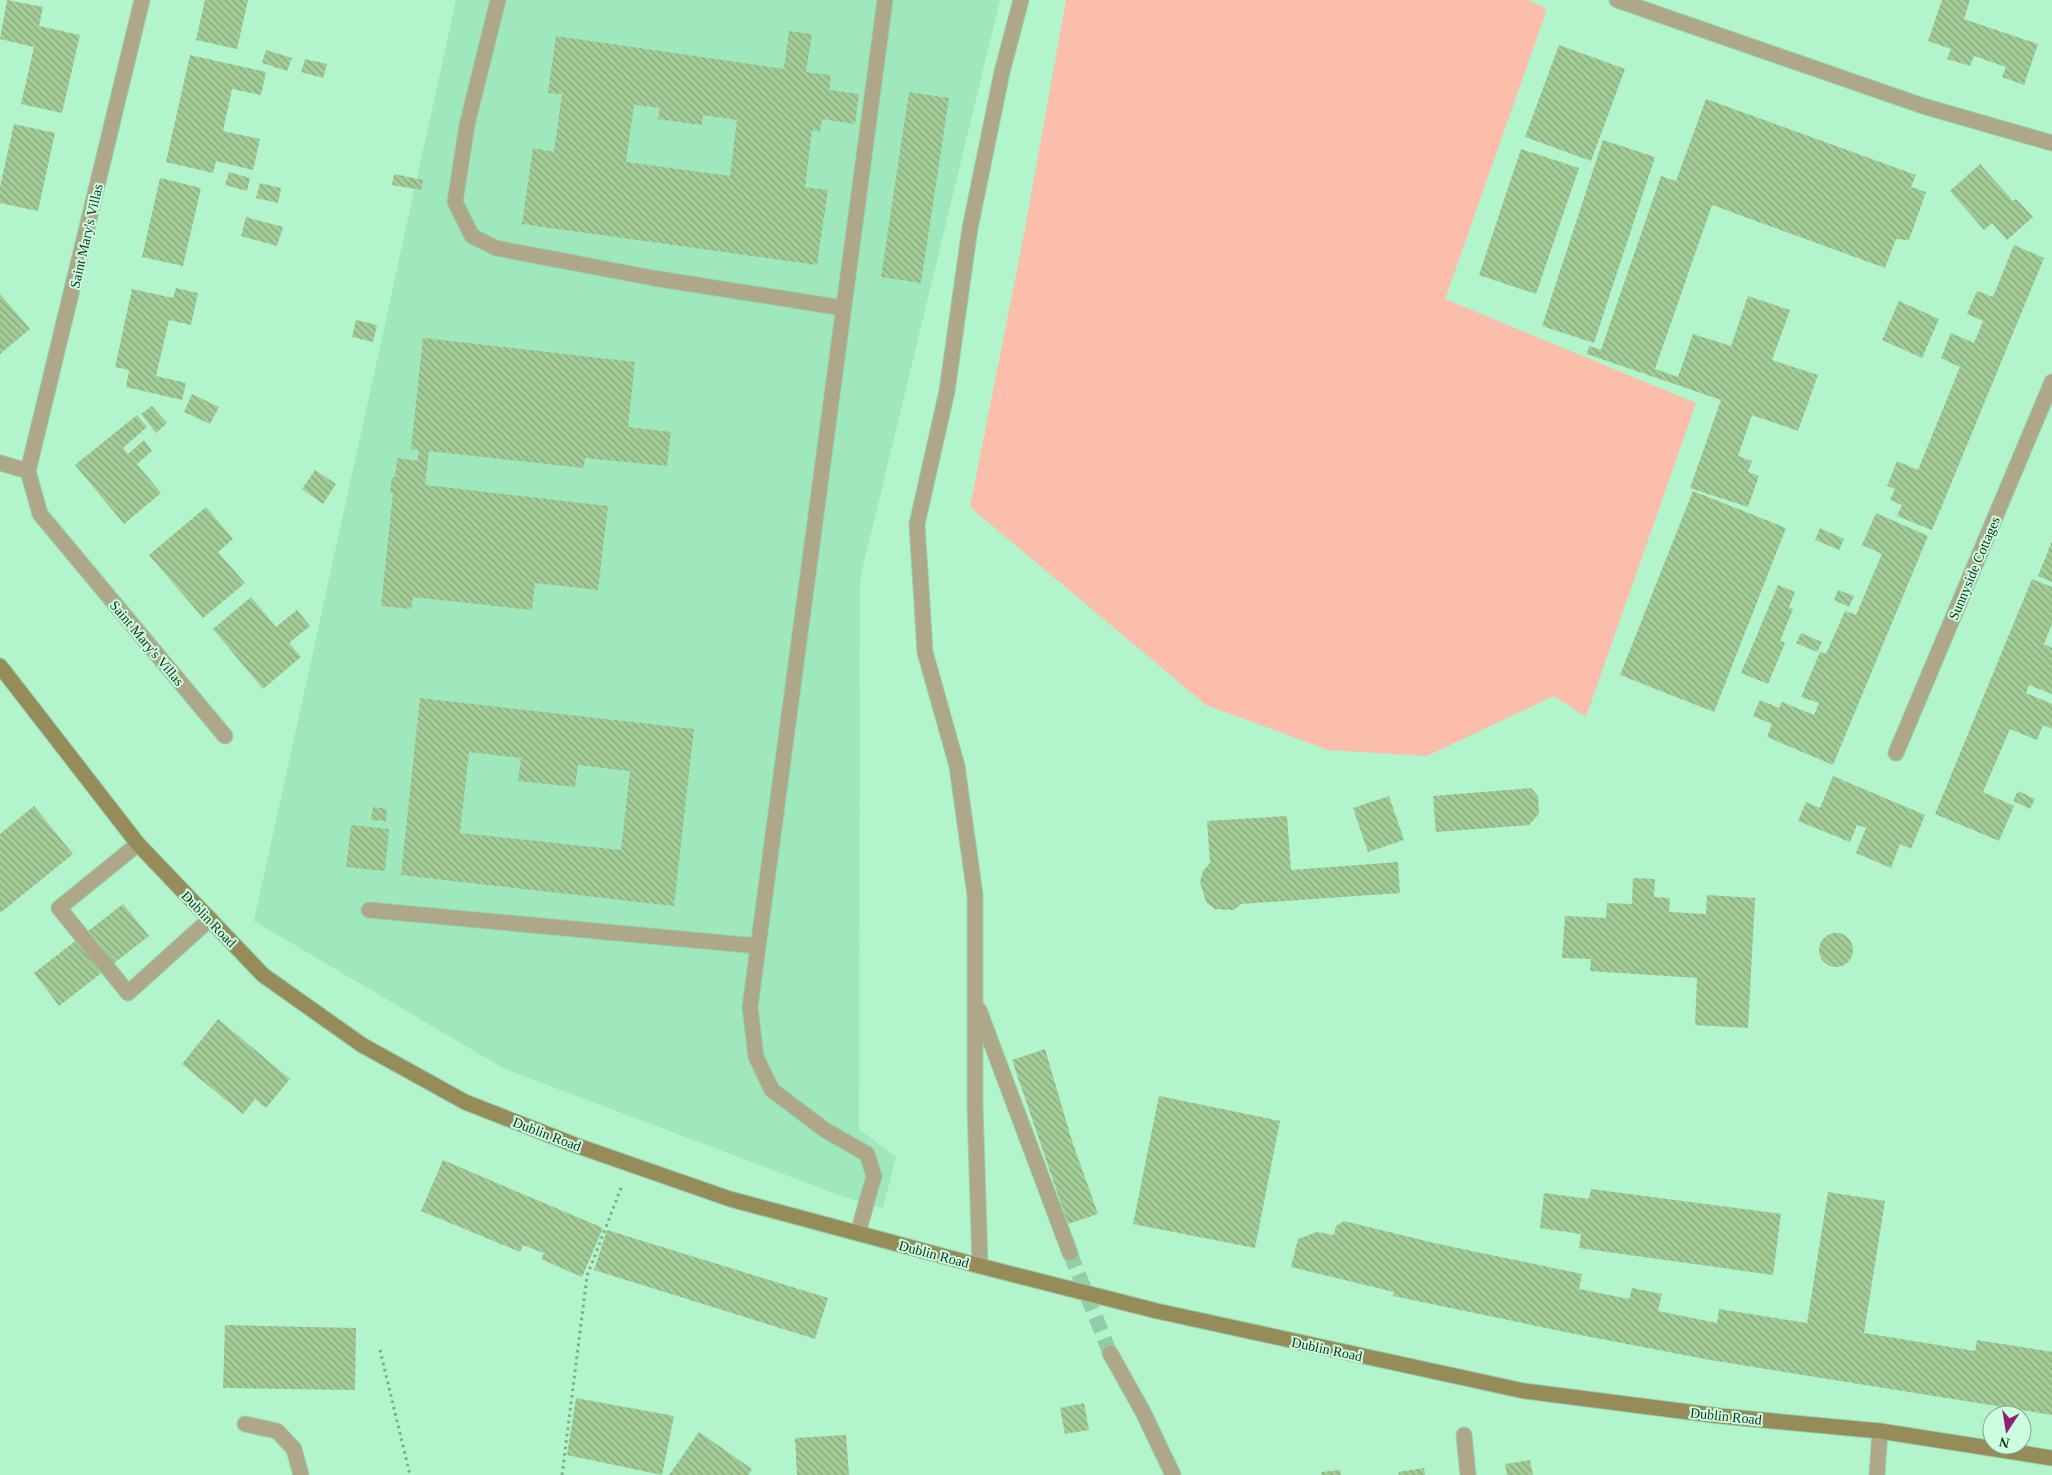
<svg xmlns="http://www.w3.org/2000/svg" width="2052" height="1475" font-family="Georgia,serif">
	<defs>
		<pattern id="building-back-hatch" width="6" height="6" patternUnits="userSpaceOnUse" patternTransform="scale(1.25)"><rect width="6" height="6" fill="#a4cc97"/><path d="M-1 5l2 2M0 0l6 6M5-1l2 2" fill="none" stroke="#84a67b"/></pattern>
	</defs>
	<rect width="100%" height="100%" fill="#b2f4cc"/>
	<path fill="#9fe7bd" d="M456,0h544l-140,579 -1,550 37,28 -13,51 -39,-11 -341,-129 -249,-147z"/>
	<path fill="#fabeab" d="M1066,0h462l19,9 -102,290 251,104 -110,314 -32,-21 -127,60 -99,-6 -122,-45 -236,-198 55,-278z"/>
	<path fill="url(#building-back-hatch)" fill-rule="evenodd" d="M7,0l36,7 -4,19 41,9 -18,78 -41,-9 13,-57 -34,-8z
		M205,0h43l-11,49 -41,-9z
		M1942,0h28l-6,19 74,25 -14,41 -22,-8 4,-10 -32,-11 -4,10 -23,-7 4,-10 -23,-8z
		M789,31l23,3 -6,38 25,3 -2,15 30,4 -4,30 -33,-5 -2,13 -8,-2 -7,57 23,3 -11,75 -295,-41 11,-76 21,4 8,-58 -14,-1 8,-57 228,33zM634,105l26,3 -2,11 44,6 1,-10 34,5 -7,56 -104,-14z
		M1559,45l66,24 -34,92 -66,-24z
		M266,50l26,8 -5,13 -25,-8z
		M190,55l76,17 -5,23 -29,-6 -9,42 37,8 -7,31 -37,-9 -3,12 -47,-11z
		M305,59l22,5 -4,14 -22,-6z
		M909,92l40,6 -28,185 -40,-6z
		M1706,99l210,76 -5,12 15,5 -17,48 -13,-1 -11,29 -173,-63 -57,164 23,8 15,-43 38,12 17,-50 42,14 -18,50 46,15 -20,56 -46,-16 -14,41 14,5 -4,11 11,4 -11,31 -58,-19 31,-88 -134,-46 2,-8 12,4 60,-174 15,5z
		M14,124l41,9 -17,78 -38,-8v-16z
		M1603,140l52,17 -61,186 -52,-17z
		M1521,149l58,19 -43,126 -57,-19z
		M1980,164l33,37 3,-2 17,18 -26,23 -15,-17 -8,7 -34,-39z
		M229,172l21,6 -3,13 -22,-6z
		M394,174l29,6 -2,10 -29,-5z
		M160,178l41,10 -18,78 -41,-9z
		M260,183l21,5 -3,15 -22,-5z
		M246,217l37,10 -6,19 -36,-10z
		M2014,245l30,13 -112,272 -35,-14 5,-11 -12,-5 5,-11 -8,-3 10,-25 21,9 42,-103 -19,-9 10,-25 23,10 9,-22 -16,-7 10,-23 16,6z
		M176,288l22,5 -7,32 -22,-5 -13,56 30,7 -4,17 -56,-13 3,-17 -14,-3 17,-78 41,9z
		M0,294l30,35 -30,25z
		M1899,301l40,18 -17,39 -40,-18z
		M356,320l21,5 -4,17 -21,-5z
		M423,338l212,24 -7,65 43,5 -4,34 -82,-8 -1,10 -155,-17 -4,34 183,21 -10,84 -63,-7 -3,27 -119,-13 -2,12 -30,-3 12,-113h-3l2,-16h3l2,-19 20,3 2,-11 -8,-1z
		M192,394l27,13 -9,17 -26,-12z
		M152,406l15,17 -11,10 -15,-19z
		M137,415l10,12 -24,21 5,6 16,-14 8,11 -15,13 24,29 -37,31 -49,-59z
		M315,470l21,14 -13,20 -21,-15z
		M1693,491l93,37 -72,184 -94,-37z
		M206,507l27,32 -15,13 27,31 -42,35 -54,-63z
		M1876,513l52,23 -95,229 -66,-28 5,-13 -19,-8 7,-16 19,8 3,-6 32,13 5,-12 -18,-6 19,-45 6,2 19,-43 11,4 26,-61 -20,-9z
		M1820,528l24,11 -5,11 -24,-10z
		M2052,541v41l-14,-6z
		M2032,579l20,8v37l-8,20 8,4v46l-23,-9 -3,8 26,11v25l-9,-4 -6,15 -27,-11 -27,63 31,14 -15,35 -64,-27z
		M1778,585l17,7 -6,15 4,2 -13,32 5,2 -17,41 -27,-11z
		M1838,590l16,6 -5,11 -15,-7z
		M251,597l25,30 21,-17 13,16 -21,17 12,14 -38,32 -50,-60z
		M1801,633l21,9 -5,10 -21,-9z
		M420,698l274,31 -20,177 -273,-31zM469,752l52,6 -3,23 57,6 3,-22 52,6 -9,79 -161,-17z
		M1833,776l92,39 -14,34 -11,-5 -9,24 -35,-15 10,-25 -9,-3 -7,17 -52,-21 8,-19 14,6z
		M1531,788l7,8 1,18 -10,11 -93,7 -3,-36z
		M2018,791l17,8 -5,10 -17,-8z
		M1389,796l15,44 -36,12 -15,-44z
		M34,806l39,48 -73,59v-79z
		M373,807l14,2 -1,12 -15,-1z
		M1287,816l4,54 107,-8 2,31 -159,11 -7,6 -19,-1 -9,-7 -6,-20 3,-11 7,-8 -3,-42z
		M351,825l38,4 -4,42 -39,-4z
		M1633,878l22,1 -1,18 16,1 -1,14 37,2 1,-19 48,3 -7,130 -53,-3 2,-47 -107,-7 1,-12 -29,-1 3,-42 41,2 1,-15 25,1z
		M123,904l26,32 -90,70 -25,-33z
		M1819 950a17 17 0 1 1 34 0a17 17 0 1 1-34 0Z
		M218,1019l72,60 -24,29 -11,-9 -12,15 -61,-50z
		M1045,1049l27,92 26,73 -30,10 -56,-164z
		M1159,1096l121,25 -25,127 -122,-24z
		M443,1160l160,68 -21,49 -41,-18 3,-6 -21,-8 -3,7 -99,-41z
		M1591,1189l190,25 -8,61 -194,-27 2,-14 -41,-6 4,-35 45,6z
		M1828,1192l57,9 -21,132 111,18 2,-11 75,12v63l-342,-55 -140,-27 -177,-37 1,-4 -103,-25 7,-28 19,-7 17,3 2,-9 8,-5 90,22 148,31 -3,15 50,10 3,-11 30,6 -4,17 59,12 2,-14 88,14z
		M607,1230l221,68 -13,41 -221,-69z
		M225,1325l131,3 -1,62 -132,-2z
		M576,1398l98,18 -12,59 -95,-20z
		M1084,1403l5,27 -24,4 -5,-26z
		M699,1432l53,37 -4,6h-79z
		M846,1435l3,40h-52l-2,-37z
		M1530,1460l3,15h-26l-2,-11z
		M1424,1468l1,7h-26l-1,-3z
		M1340,1470l1,5h-19l-1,-3z"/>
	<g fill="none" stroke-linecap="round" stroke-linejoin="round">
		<path stroke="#92cdaa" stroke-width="15" stroke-dasharray="15 8" stroke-linecap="butt" d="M1070,1253l40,100"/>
		<defs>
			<path id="lane" d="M498,0l-31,125 -12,77 17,34 24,12 157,30 190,30
				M138,844l-79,64 69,85 82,-74
				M369,910l389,36
				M858,1233l16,-57 -7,-22 -42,-24 -53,-40 -16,-33 -6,-50 135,-1007
				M1464,1435l4,40
				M1877,1475l3,-44"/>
			<path id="street" d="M142,0l-114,471 12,43 185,222
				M1617,0l306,106 129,37
				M0,463l28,8
				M1896,753l156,-371
				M979,1010l91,243
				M980,1266l-5,-161v-210l-18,-129 -32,-114 -8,-128 30,-133 23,-163 32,-156 19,-72
				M1110,1353l33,59 30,63
				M245,1424l32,7 17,18 7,26"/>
			<path id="secondary" d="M0,666l138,178 125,131 99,70 103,57 110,43 155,54 250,67 177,45 367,80 196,25 160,15 172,27"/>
		</defs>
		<use href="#lane" stroke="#96d1ad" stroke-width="17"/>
		<use href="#street" stroke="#96d1ad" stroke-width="17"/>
		<use href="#secondary" stroke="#96d1ad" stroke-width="17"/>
		<path stroke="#78ab8c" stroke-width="3" stroke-dasharray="2.5 4" stroke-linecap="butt" d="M380,1350l30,125
			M562,1475l25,-199 34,-88"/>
		<use href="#lane" stroke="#afa888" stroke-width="15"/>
		<use href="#street" stroke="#afa888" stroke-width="15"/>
		<use href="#secondary" stroke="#968c5a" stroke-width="15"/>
	</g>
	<g text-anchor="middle" stroke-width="4" stroke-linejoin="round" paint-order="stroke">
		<g font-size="14" fill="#142f20" stroke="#cafede">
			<text transform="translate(86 236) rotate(-77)" y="5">Saint Mary's Villas</text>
			<text transform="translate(1974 568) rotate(-67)" y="5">Sunnyside Cottages</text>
			<text transform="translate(147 643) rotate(50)" y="5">Saint Mary's Villas</text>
			<text transform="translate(209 919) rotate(46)" y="5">Dublin Road</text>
			<text transform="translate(547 1134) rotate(21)" y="5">Dublin Road</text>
			<text transform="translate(934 1254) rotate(15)" y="5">Dublin Road</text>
			<text transform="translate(1327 1349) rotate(12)" y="5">Dublin Road</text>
			<text transform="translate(1726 1416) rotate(6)" y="5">Dublin Road</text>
		</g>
	</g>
	<g transform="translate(2007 1430) rotate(192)"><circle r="24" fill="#cafede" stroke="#81ab92"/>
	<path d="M0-4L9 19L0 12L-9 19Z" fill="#931e7b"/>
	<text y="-8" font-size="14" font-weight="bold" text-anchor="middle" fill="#142f20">N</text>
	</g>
</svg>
